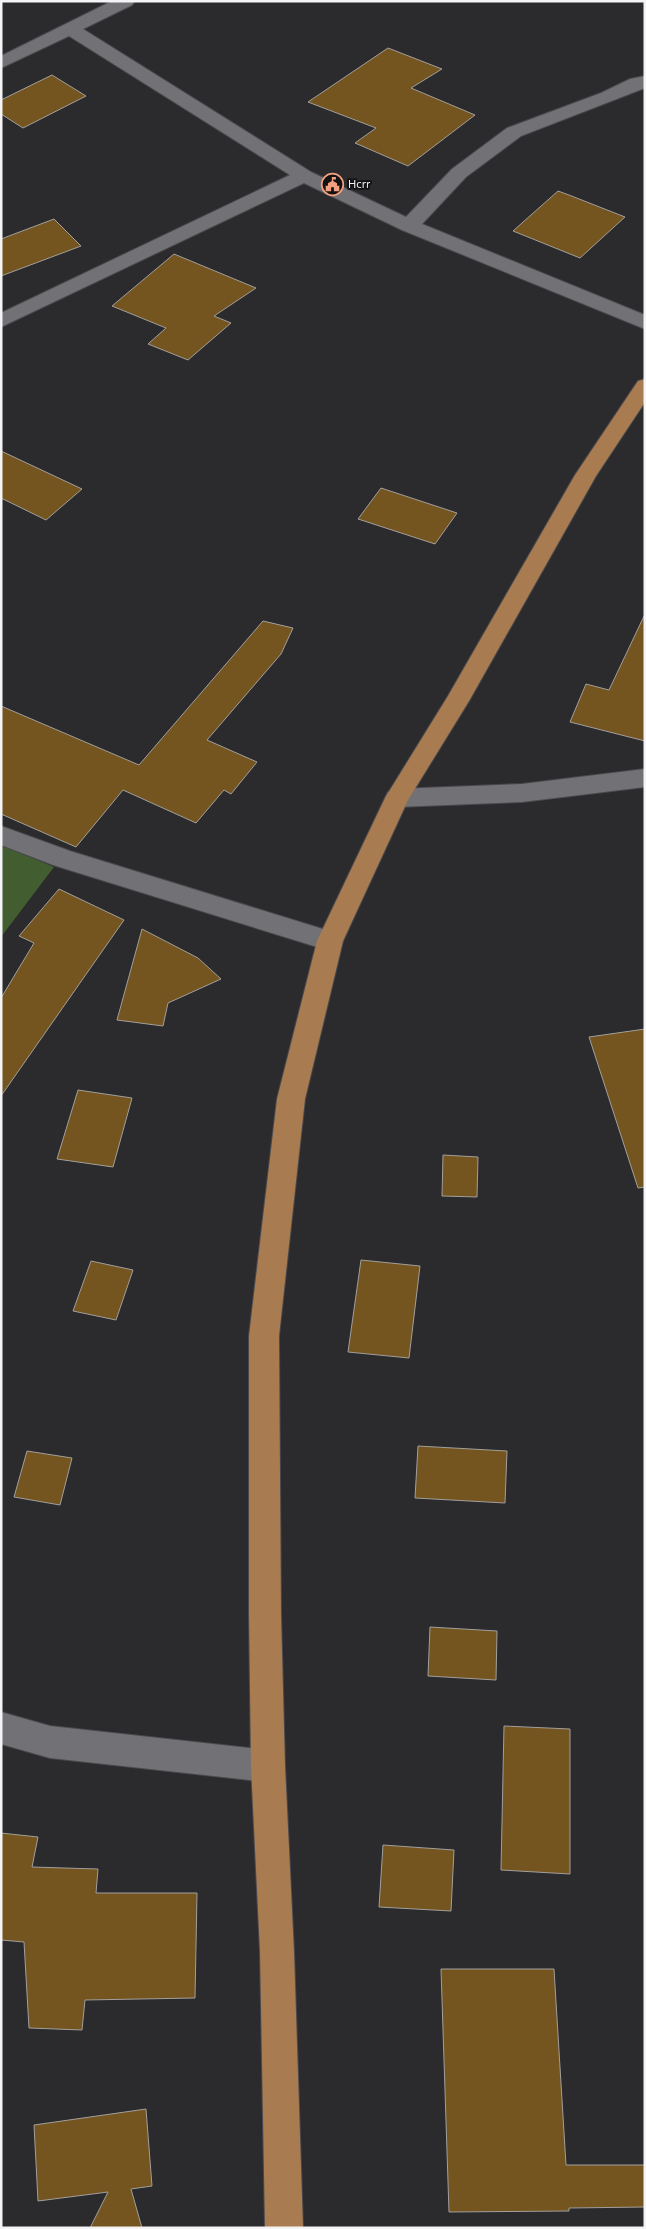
<svg xmlns="http://www.w3.org/2000/svg" width="646" height="2229" font-family="Commissioner,sans-serif">
	<rect width="100%" height="100%" fill="#2b2a2d"/>
	<path fill="#425d2f" d="M1,845l53,22 -53,70z"/>
	<path fill="#74551f" stroke="#a29f9c" d="M388,48l54,21 -31,19 64,27 -67,51 -53,-23 21,-15 -68,-26z
		M52,75l34,21 -63,32 -22,-14v-14z
		M558,191l11,4 56,22 -45,41 -67,-27z
		M54,219l27,27 -80,30v-37z
		M174,254l82,34 -42,28 17,7 -43,37 -40,-16 18,-16 -54,-22z
		M1,451l81,38 -36,31 -45,-22z
		M381,488l76,25 -22,31 -77,-25z
		M645,614v127l-75,-19 16,-38 23,6z
		M263,621l30,7 -12,26 -74,86 50,22 -26,32 -7,-4 -28,33 -73,-33 -47,57 -75,-33v-108l138,59z
		M59,889l65,31 -123,176v-98l33,-55 -15,-7z
		M142,929l56,29 23,21 -53,24 -5,23 -46,-6z
		M645,1029v158l-7,1 -49,-151z
		M78,1090l54,8 -19,69 -56,-8z
		M443,1155l35,2 -1,40 -35,-1z
		M361,1260l59,6 -11,92 -61,-6z
		M91,1261l42,9 -17,50 -43,-9z
		M418,1446l89,5 -2,52 -90,-5z
		M27,1451l45,7 -12,47 -46,-8z
		M430,1627l67,4 -1,49 -68,-4z
		M504,1726l66,3v145l-69,-4z
		M1,1833l37,4 -6,30 66,2 -2,24h101l-2,105 -110,2 -3,30 -53,-2 -5,-86 -23,-2z
		M383,1845l71,5 -3,61 -72,-4z
		M441,1969h113l12,196h79v42l-76,1v3l-120,1z
		M146,2109l6,77 -21,3 11,39h-52l18,-36 -70,9 -4,-76z"/>
	<g fill="none" stroke-linecap="round" stroke-linejoin="round">
		<defs>
			<path id="minor" d="M112,1h23l-3,4 -49,24 228,143 95,45 46,-48 55,-41 94,-35 29,-14 15,-3v12l-124,48 -55,41 -44,47 223,91v14l-243,-99 -98,-47 -303,144v-14l289,-138 -221,-139 -68,32v-12z
				M645,769v18l-123,15 -125,5 -9,-3 -3,-6 3,-6 9,-3 125,-5z
				M1,826l69,25 269,83 4,7 -4,7 -9,3 -277,-86 -52,-20z
				M1,1712l49,14 218,24 12,4 5,12 -5,12 -12,4 -218,-24 -49,-14z"/>
			<path id="primary" d="M645,379v23l-49,74 -127,225 -61,99 -65,141 -38,158 -26,237 2,278 4,152 9,186 9,276h-38l-5,-276 -9,-186 -2,-152v-278l28,-237 40,-158 68,-143 63,-102 127,-221 63,-94z"/>
		</defs>
		<use href="#minor" stroke="#4a494c" stroke-width="2"/>
		<use href="#primary" stroke="#4a494c" stroke-width="2"/>
		<use href="#minor" fill="#727175" fill-rule="evenodd"/>
		<use href="#primary" fill="#a87b50" fill-rule="evenodd"/>
	</g>
	<defs>
		<symbol id="civic-ring" viewBox="-11 -11 22 22"><circle r="9.5" fill="#131314" stroke="#f2a07f" stroke-width="1.5"/><path d="M-.6-6.5H3V-4.5H.6V-3L4-1V1h2V6H-6V1h2V-1L-.6-3ZM-1.2 2.5V6h2.4V2.5Z" fill="#f2a07f"/></symbol>
	</defs>
	<g fill-rule="evenodd">
		<use href="#civic-ring" x="320" y="172" width="25" height="25"/>
	</g>
	<g text-anchor="middle" stroke-width="4" stroke-linejoin="round" paint-order="stroke">
		<g font-size="11" fill="#f4f4f6" stroke="#131314" text-anchor="start">
			<text x="348" y="188">Hcrr</text>
		</g>
	</g>
	<rect width="646" height="2229" fill="none" stroke="#f4f4f6" stroke-width="5"/>
</svg>
